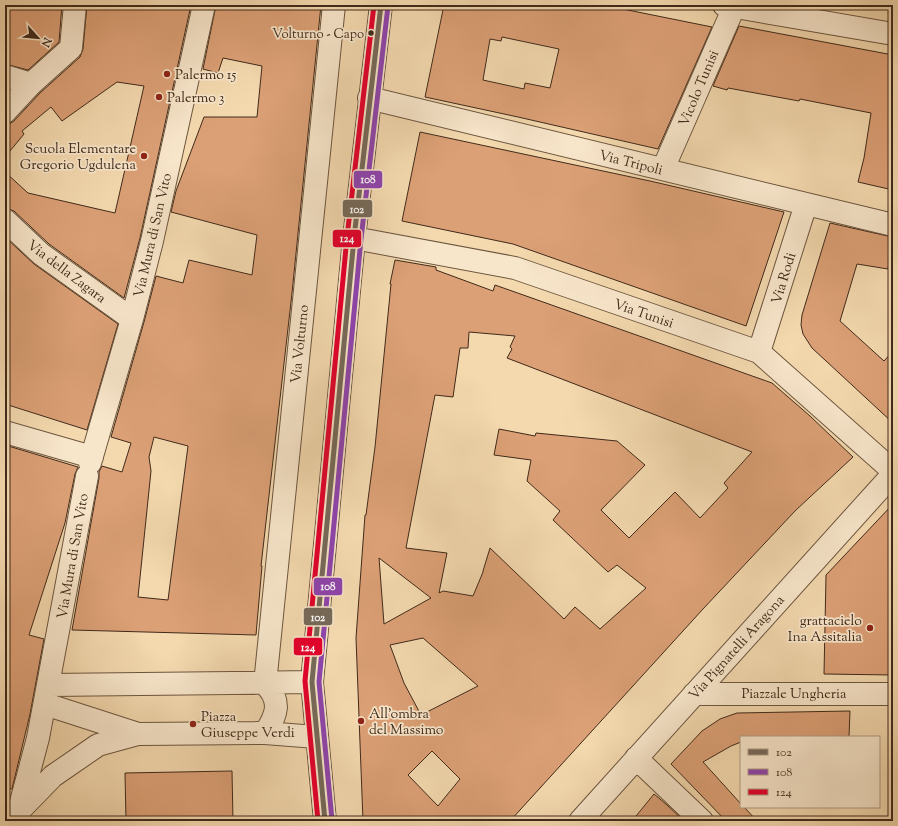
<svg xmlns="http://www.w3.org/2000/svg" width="898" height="826" font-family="'Sorts Mill Goudy',serif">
	<rect width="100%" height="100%" fill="#f4d9af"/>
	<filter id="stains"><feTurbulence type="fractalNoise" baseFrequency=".005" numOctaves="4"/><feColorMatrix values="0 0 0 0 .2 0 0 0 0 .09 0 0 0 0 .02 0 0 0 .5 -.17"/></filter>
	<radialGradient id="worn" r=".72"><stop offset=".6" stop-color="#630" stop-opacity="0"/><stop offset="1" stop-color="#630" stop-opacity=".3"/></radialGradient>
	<path fill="#dca076" stroke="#402a1a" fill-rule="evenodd" d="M5,5h57l-3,37 -31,28 -23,-6z
		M87,5h104l-51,233 -16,60 -75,-54 -35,-33 -9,-3v-36l23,21 87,20 29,-127 -27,-4 -55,39 -11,-14 -29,24 2,3 -19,23v-33h4l5,-3 26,-28 40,-36 3,-8z
		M216,5h105l-29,288 -31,273h1l-6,69 -184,-5 27,-152v-6l3,-6 20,6 9,-29 -20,-6 33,-115 12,-46 27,7 6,-23 63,15 5,-40 -86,-23 5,-21 28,-74h53l5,-51 -39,-8 -5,15 -15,-4zM154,437l34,9 -20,154 -30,-3 13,-126 -2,-14z
		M444,5h159l109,22 -54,122 -140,-32 -93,-20zM502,37l57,12 -9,39 -25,-5 -1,6 -41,-9 7,-41 11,2z
		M739,26l154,29v135l-35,-8 6,-24 7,-45 -71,-14 -1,2 -71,-13 -1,2 -14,-4z
		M420,132l230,49 134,31 -38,114 -233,-82 -111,-23z
		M830,223l62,14 -4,32 -31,-5 -17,57 44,40 9,-10v72l-81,-75 -9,-14 -2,-9 1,-10z
		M5,237l29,27 84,60 -31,106 -82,-26z
		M395,260l41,7v3l57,21 2,-6 277,98 38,33 43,41 -58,54 -92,98 -193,212h-147l-7,-183 9,-123h1l9,-68 16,-163h-1zM469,332l46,4 -5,11 2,2 -5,9 245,94 -28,31 4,5 -28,30 -25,-26 -46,46 -28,-28 44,-45 -28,-24 -81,-8 -1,3 -36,-7 -5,26 37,5 -4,21 33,30 -7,9 55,52 9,-7 29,23 -46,41 -25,-22 -11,12 -74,-71 -7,23v1l-10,24 -30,-5 -4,2 8,-40 -41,-5 29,-153 18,2 7,-49h8zM379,558l52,40 -47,26zM423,638l55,48 -57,29 -17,-32 -14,-38zM432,751l28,28 -22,27 -30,-31z
		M5,445l73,22 -3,7 -10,49 -36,112 15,4 -14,75 -18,75 -7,-1z
		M893,504v171l-69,-1 2,-99z
		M850,711l-1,26h-108v5l-10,4 -28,16 38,42v3h3l13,14h-31l-55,-57 31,-33 18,-12 17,-6z
		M232,771l1,50h-107l-1,-48z
		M654,794l13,11 17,16h-52z"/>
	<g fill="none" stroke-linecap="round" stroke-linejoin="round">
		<defs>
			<path id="minor" d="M724,5l169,29
				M5,76l26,8
				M369,98l524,127
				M5,112l26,-28 40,-36 4,-43
				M663,169l71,-162
				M5,220l36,34 91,65
				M354,238l161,30 244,84 134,119
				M759,352l47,-148
				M5,432l87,25
				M90,463l42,-144 20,-78 52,-236
				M265,684l69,-679
				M49,685l263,-3
				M694,694h199
				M45,704l93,30
				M265,733c12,-18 17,-32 0,-49
				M636,758l66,63
				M19,811l34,-35 45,-31 40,-11 127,-1 51,4
				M16,821l22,-83 49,-262
				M325,821l-13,-139 42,-444 27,-233
				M580,821l313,-347"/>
		</defs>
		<use href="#minor" stroke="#6d563f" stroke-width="24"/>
		<use href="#minor" stroke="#f8e6cb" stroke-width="22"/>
		<defs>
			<path id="bus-1" d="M325,821l-13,-139 42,-444 27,-233"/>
			<path id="bus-2" d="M332,820l-13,-138 42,-443 27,-233"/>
			<path id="bus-3" d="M318,821l-13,-140 42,-444 27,-232"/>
		</defs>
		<use href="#bus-1" stroke="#f8e6cb" stroke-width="8"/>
		<use href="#bus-2" stroke="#f8e6cb" stroke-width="8"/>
		<use href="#bus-3" stroke="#f8e6cb" stroke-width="8"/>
		<use href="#bus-1" stroke="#766959" stroke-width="5"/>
		<use href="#bus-2" stroke="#8e44ad" stroke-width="5"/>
		<use href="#bus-3" stroke="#e4002b" stroke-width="5"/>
	</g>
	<circle fill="#402a1a" stroke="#f8e6cb" stroke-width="1.5" cx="371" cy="33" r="3.5"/>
	<g fill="#8f2418" stroke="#f8e6cb" stroke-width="1.5">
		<circle cx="167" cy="74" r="4"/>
		<circle cx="159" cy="97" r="4"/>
		<circle cx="144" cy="156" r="4"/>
		<circle cx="870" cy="628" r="4"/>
		<circle cx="361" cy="721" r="4"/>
		<circle cx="193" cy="724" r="4"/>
	</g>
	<g text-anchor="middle" stroke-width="3.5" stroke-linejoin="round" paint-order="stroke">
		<g font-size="13" fill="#402a1a" stroke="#f8e6cb" text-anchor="end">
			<text x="364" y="38">Volturno - Capo</text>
		</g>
		<g font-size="14" fill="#402a1a" stroke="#f8e6cb" text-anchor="start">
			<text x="175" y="79">Palermo 15</text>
			<text x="167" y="102">Palermo 3</text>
			<text x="136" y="153" text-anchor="end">Scuola Elementare<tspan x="136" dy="16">Gregorio Ugdulena</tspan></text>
			<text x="862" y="625" text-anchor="end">grattacielo<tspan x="862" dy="16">Ina Assitalia</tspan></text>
			<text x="369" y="718">All'ombra<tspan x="369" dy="16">del Massimo</tspan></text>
			<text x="201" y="721">Piazza<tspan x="201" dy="16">Giuseppe Verdi</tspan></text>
		</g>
		<g font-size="14" fill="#402a1a" stroke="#f8e6cb">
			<text transform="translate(698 88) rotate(-67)" y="5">Vicolo Tunisi</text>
			<text transform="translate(631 162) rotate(14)" y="5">Via Tripoli</text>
			<text transform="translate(152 235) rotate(-77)" y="5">Via Mura di San Vito</text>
			<text transform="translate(67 271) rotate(37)" y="5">Via della Zagara</text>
			<text transform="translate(783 278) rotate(-73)" y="5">Via Rodi</text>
			<text transform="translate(644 313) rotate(19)" y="5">Via Tunisi</text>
			<text transform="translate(299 344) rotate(-84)" y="5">Via Volturno</text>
			<text transform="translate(72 556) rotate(-80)" y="5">Via Mura di San Vito</text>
			<text transform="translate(736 647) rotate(-48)" y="5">Via Pignatelli Aragona</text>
			<text x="794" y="698">Piazzale Ungheria</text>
		</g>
	</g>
	<g stroke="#f8e6cb" stroke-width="1.5">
		<rect x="353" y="170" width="30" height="19" rx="4" fill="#8e44ad"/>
		<rect x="342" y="199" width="31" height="19" rx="4" fill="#766959"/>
		<rect x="332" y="229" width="30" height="19" rx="4" fill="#e4002b"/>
		<rect x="313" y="577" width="30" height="19" rx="4" fill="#8e44ad"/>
		<rect x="303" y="607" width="30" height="19" rx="4" fill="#766959"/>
		<rect x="293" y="637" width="30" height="19" rx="4" fill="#e4002b"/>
	</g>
	<g font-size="11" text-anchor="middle" font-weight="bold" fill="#fff">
		<text x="368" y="183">108</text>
		<text x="357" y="213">102</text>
		<text x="347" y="242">124</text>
		<text x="328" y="590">108</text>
		<text x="318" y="621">102</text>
		<text x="308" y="651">124</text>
	</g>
	<rect width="898" height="826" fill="none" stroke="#f4d9af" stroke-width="20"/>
	<rect x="6" y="6" width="886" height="814" fill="none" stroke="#402a1a" stroke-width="2"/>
	<rect x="10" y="10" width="878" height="806" fill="none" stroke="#402a1a"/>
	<rect x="740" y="736" width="140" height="72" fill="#f8e6cb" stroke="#ae9b84"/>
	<rect x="748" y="749" width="20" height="6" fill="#766959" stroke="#ae9b84"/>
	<text x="776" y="756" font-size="12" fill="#402a1a">102</text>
	<rect x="748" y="769" width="20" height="6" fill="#8e44ad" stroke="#ae9b84"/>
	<text x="776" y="776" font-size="12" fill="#402a1a">108</text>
	<rect x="748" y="789" width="20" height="6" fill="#e4002b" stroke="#ae9b84"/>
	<text x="776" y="796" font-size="12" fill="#402a1a">124</text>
	<g transform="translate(38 38) rotate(117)" stroke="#f8e6cb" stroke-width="3" paint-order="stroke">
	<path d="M0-3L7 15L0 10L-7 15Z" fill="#402a1a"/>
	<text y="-6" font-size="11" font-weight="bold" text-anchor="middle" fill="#402a1a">N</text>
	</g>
	<rect width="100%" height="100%" filter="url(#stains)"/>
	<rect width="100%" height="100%" fill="url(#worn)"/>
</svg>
